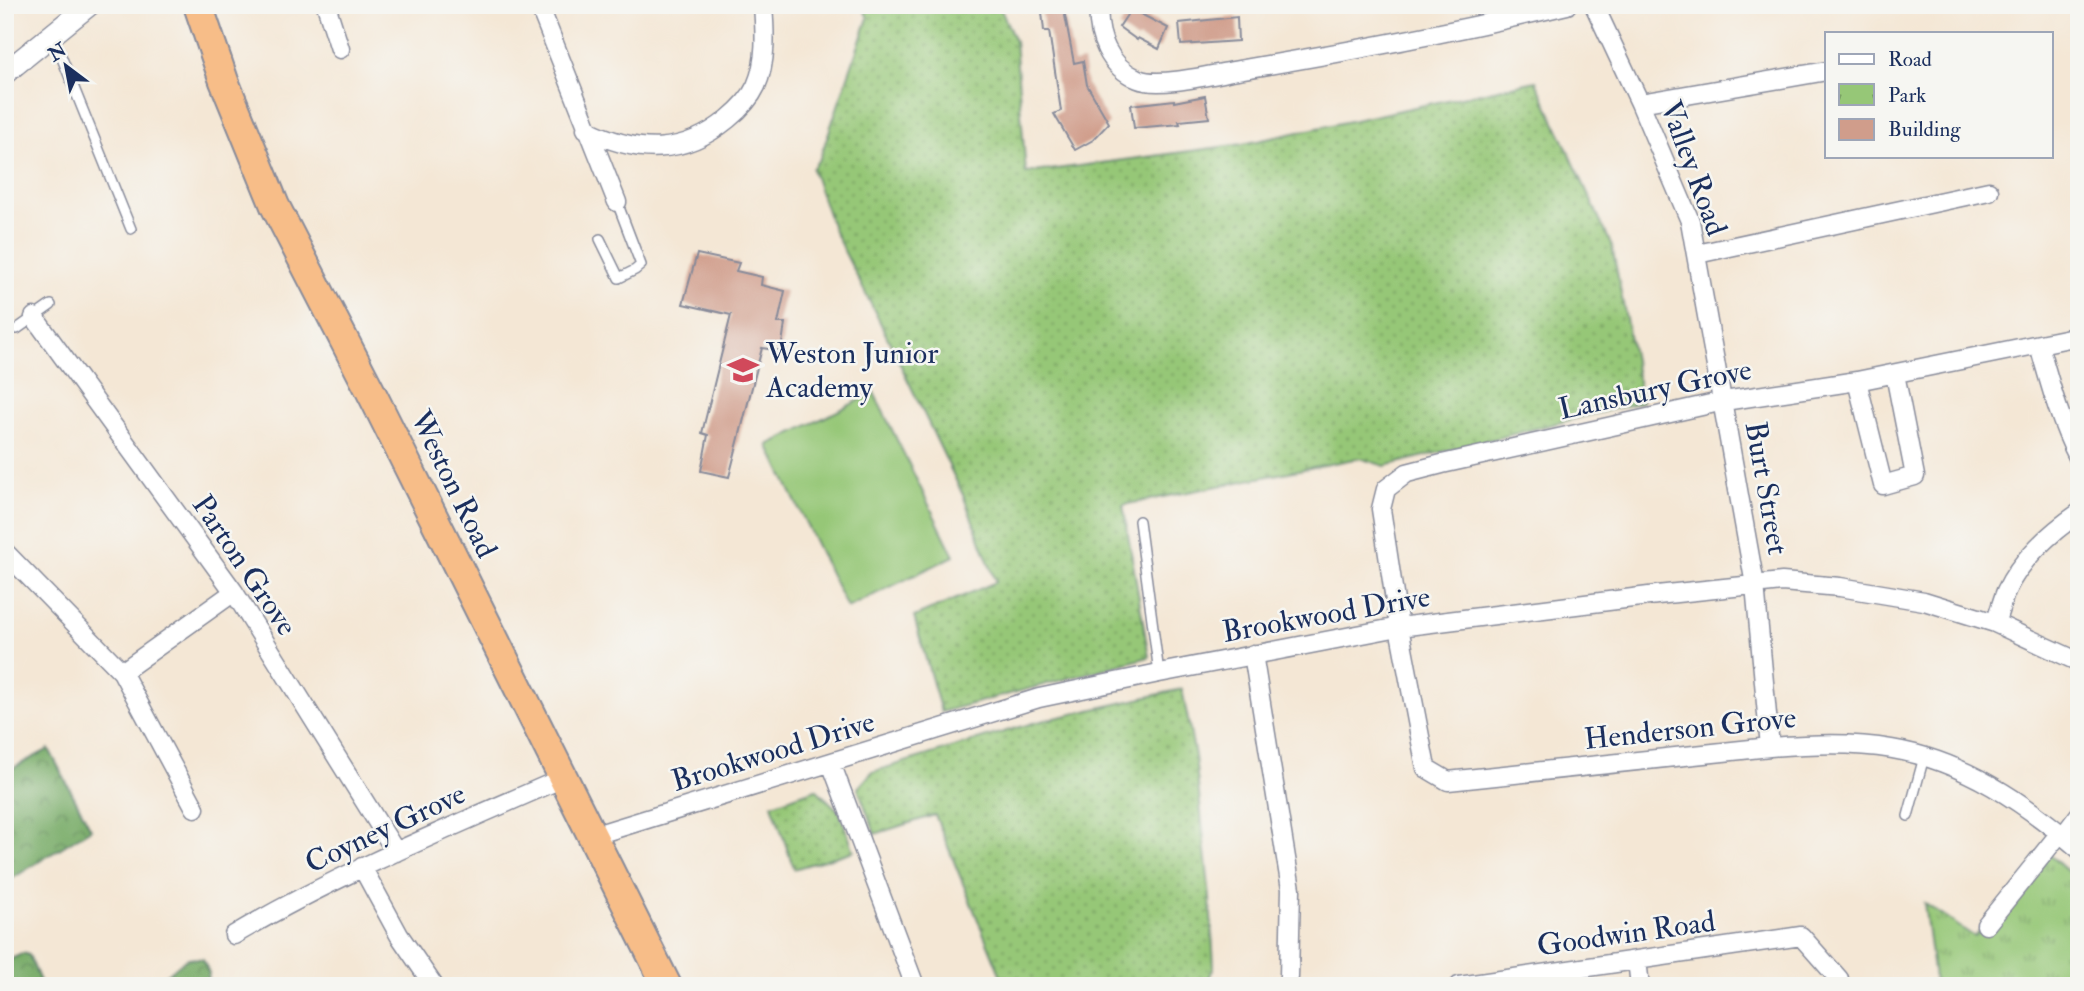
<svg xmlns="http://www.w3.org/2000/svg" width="2084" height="991" font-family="'IM FELL Double Pica',serif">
	<defs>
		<pattern id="grass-dots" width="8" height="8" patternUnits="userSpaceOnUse" patternTransform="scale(1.75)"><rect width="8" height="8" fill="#96c777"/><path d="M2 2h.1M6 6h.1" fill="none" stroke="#7aa265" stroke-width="1.8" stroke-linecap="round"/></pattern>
		<pattern id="forest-crowns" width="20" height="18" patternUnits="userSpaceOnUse" patternTransform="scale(1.75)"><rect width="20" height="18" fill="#78ac68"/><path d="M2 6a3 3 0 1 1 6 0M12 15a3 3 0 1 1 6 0" fill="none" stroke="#628c59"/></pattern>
		<pattern id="park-tufts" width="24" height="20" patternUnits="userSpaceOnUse" patternTransform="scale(1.75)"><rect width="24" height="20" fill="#96c777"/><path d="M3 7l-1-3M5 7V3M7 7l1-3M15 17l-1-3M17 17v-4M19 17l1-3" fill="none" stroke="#7aa265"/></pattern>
	</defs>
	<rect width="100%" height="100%" fill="#f6f6f2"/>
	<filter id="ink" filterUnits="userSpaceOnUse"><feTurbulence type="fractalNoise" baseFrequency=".0143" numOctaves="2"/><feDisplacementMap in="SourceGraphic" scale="14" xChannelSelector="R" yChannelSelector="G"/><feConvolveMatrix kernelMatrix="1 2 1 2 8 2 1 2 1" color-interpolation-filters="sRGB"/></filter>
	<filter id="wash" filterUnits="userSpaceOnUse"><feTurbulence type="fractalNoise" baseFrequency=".00686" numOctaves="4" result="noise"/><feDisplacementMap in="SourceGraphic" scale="28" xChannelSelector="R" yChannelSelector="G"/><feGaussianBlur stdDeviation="1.57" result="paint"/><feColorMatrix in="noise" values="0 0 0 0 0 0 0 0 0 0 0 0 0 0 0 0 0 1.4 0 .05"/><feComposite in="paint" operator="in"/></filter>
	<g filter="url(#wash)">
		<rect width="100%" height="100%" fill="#f4e7d5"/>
		<path fill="url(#grass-dots)" stroke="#587b6a" stroke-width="2" d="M862,5h137l16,36 11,132 217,-29 293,-63 76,165 30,156 -257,64 -26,-8 -236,47 26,152 -208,55 -27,-95 82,-35 -33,-87 -84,-175 -45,-89 -22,-62 8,-11 48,-140z
			M1182,689l13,67 15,142 4,68 -8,20h-201l-70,-171 -60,19 -17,-46 14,-16 161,-49z
			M816,789l23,22 15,40 -60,18 -22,-65z"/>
		<path fill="url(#forest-crowns)" stroke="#4a6e63" stroke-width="2" d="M49,749l42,80 -86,54v-111z
			M23,953l6,2 13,31h-37v-24z
			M188,958l15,1 6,14 -2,13h-50l3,-7z"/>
		<path fill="url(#park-tufts)" stroke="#587b6a" stroke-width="2" d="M2047,853l32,28v99l-8,6h-136l-11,-83 51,34z"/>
		<path fill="#96c777" stroke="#587b6a" stroke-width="2" d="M874,393l80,163 -107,52 -79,-163z"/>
		<g id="blocks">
			<path fill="#d09d8b" d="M1063,5l11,58 9,-2 4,24 22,38 -16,17 -18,10 -21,-36 7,-3 -12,-80h-5l-2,-19z
				M1131,9l37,19 -9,21 -21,-11 -1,2 -18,-13z
				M1237,17l1,24 -57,4 -2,-22z
				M1205,96l4,22 -30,3 1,3 -46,4 -3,-23 43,-5v2z
				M697,254l42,9 -3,8 26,6 -1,8 24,6 -7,32h7l-4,28 -19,-3 -33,129 -28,-6 7,-36 -6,-2 29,-118 -48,-11z"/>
		</g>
	</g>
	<g filter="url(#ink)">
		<use href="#blocks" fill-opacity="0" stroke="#888b9a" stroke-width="2"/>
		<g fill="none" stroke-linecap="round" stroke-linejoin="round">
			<defs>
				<path id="service" d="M53,36l78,193
					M600,239l19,39 16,-8 6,-5 -24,-63
					M17,329l34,-24
					M1139,521l20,152
					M1908,816l16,-59"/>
				<path id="minor" d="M326,5l14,44
					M539,5l78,197
					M1099,5c-3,30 10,62 39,74 21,9 77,-5 100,-9 110,-18 221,-39 329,-65
					M1594,5l46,98 50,118 65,364 15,162
					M1640,103l187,-32
					M586,129c51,26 97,27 142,-10 11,-9 22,-20 28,-33 11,-24 9,-55 7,-81
					M1697,254l292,-63
					M34,317l200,275 162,260
					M2079,336l-222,45 -133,20 -282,63 -35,9 -21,16 -5,20 18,118 27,141 22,13 322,-34c41,-3 82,-5 122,2 72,12 133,54 187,100
					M2039,345c11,39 21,77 40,114
					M1857,381l26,104 32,-9 -20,-102
					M5,552l117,120 73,136
					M1995,623c4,-10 7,-22 11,-32 14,-31 45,-59 73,-78
					M1253,654l38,235 -2,88 -3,9
					M122,672l112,-80
					M831,763l84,223
					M592,836l447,-138 120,-25 240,-46 258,-32 125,-13 58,5 84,14 71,22 84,39
					M2063,836l16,-21
					M362,867l37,68 35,51
					M1986,925l74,-92
					M234,935c105,-62 218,-108 329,-157
					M1637,960l3,26
					M1459,986l342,-50 38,43 1,7"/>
				<path id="tertiary" d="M5,73l84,-68"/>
				<path id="trunk" d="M198,5l26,76 51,125 99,192 293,588"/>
			</defs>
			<use href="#service" stroke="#888b9a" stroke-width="12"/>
			<use href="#minor" stroke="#888b9a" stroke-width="21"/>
			<use href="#tertiary" stroke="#888b9a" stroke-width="24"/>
			<use href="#trunk" stroke="#888b9a" stroke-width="32"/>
			<use href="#service" stroke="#fff" stroke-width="9"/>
			<use href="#minor" stroke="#fff" stroke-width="18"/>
			<use href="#tertiary" stroke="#fff" stroke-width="21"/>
			<use href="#trunk" stroke="#f7bd88" stroke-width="28"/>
		</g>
	</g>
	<defs>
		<symbol id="school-bare" viewBox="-9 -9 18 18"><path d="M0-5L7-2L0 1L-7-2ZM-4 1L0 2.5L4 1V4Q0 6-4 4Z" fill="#d1495b" stroke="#f6f6f2" stroke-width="2.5" paint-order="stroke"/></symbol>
	</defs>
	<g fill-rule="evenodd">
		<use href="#school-bare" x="721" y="348" width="44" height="44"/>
	</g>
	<g text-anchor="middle" stroke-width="5" stroke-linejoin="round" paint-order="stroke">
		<g font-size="30" fill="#1b2f5e" stroke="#f6f6f2">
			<text transform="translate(1694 168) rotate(70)" y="10">Valley Road</text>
			<text transform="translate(1655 389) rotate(-12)" y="10">Lansbury Grove</text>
			<text transform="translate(454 484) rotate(64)" y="10">Weston Road</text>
			<text transform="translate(1767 488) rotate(80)" y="10">Burt Street</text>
			<text transform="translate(245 565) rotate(56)" y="10">Parton Grove</text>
			<text transform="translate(1326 614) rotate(-10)" y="10">Brookwood Drive</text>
			<text transform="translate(1690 728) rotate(-6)" y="10">Henderson Grove</text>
			<text transform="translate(773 751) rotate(-17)" y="10">Brookwood Drive</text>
			<text transform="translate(385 828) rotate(-25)" y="10">Coyney Grove</text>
			<text transform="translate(1626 933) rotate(-8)" y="10">Goodwin Road</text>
		</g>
		<g font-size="30" fill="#1b2f5e" stroke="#f6f6f2" text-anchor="start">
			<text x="766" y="363">Weston Junior<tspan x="766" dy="34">Academy</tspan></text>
		</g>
	</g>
	<rect width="2084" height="991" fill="none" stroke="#f6f6f2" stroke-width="28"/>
	<rect x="1825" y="32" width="228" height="126" fill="#f6f6f2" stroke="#9ea6b7" stroke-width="2"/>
	<rect x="1839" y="54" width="35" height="10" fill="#ffffff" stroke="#9ea6b7" stroke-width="2"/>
	<text x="1888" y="66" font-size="21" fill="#1b2f5e">Road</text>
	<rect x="1839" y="84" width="35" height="21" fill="url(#park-tufts)" stroke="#9ea6b7" stroke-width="2"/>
	<text x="1888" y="102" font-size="21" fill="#1b2f5e">Park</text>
	<rect x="1839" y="119" width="35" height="21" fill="#d09d8b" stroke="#9ea6b7" stroke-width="2"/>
	<text x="1888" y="136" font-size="21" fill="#1b2f5e">Building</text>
	<g transform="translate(66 66) rotate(328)" stroke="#f6f6f2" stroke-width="5" paint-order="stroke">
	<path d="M0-5L12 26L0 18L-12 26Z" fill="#1b2f5e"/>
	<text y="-10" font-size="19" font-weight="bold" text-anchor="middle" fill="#1b2f5e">N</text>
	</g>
</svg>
